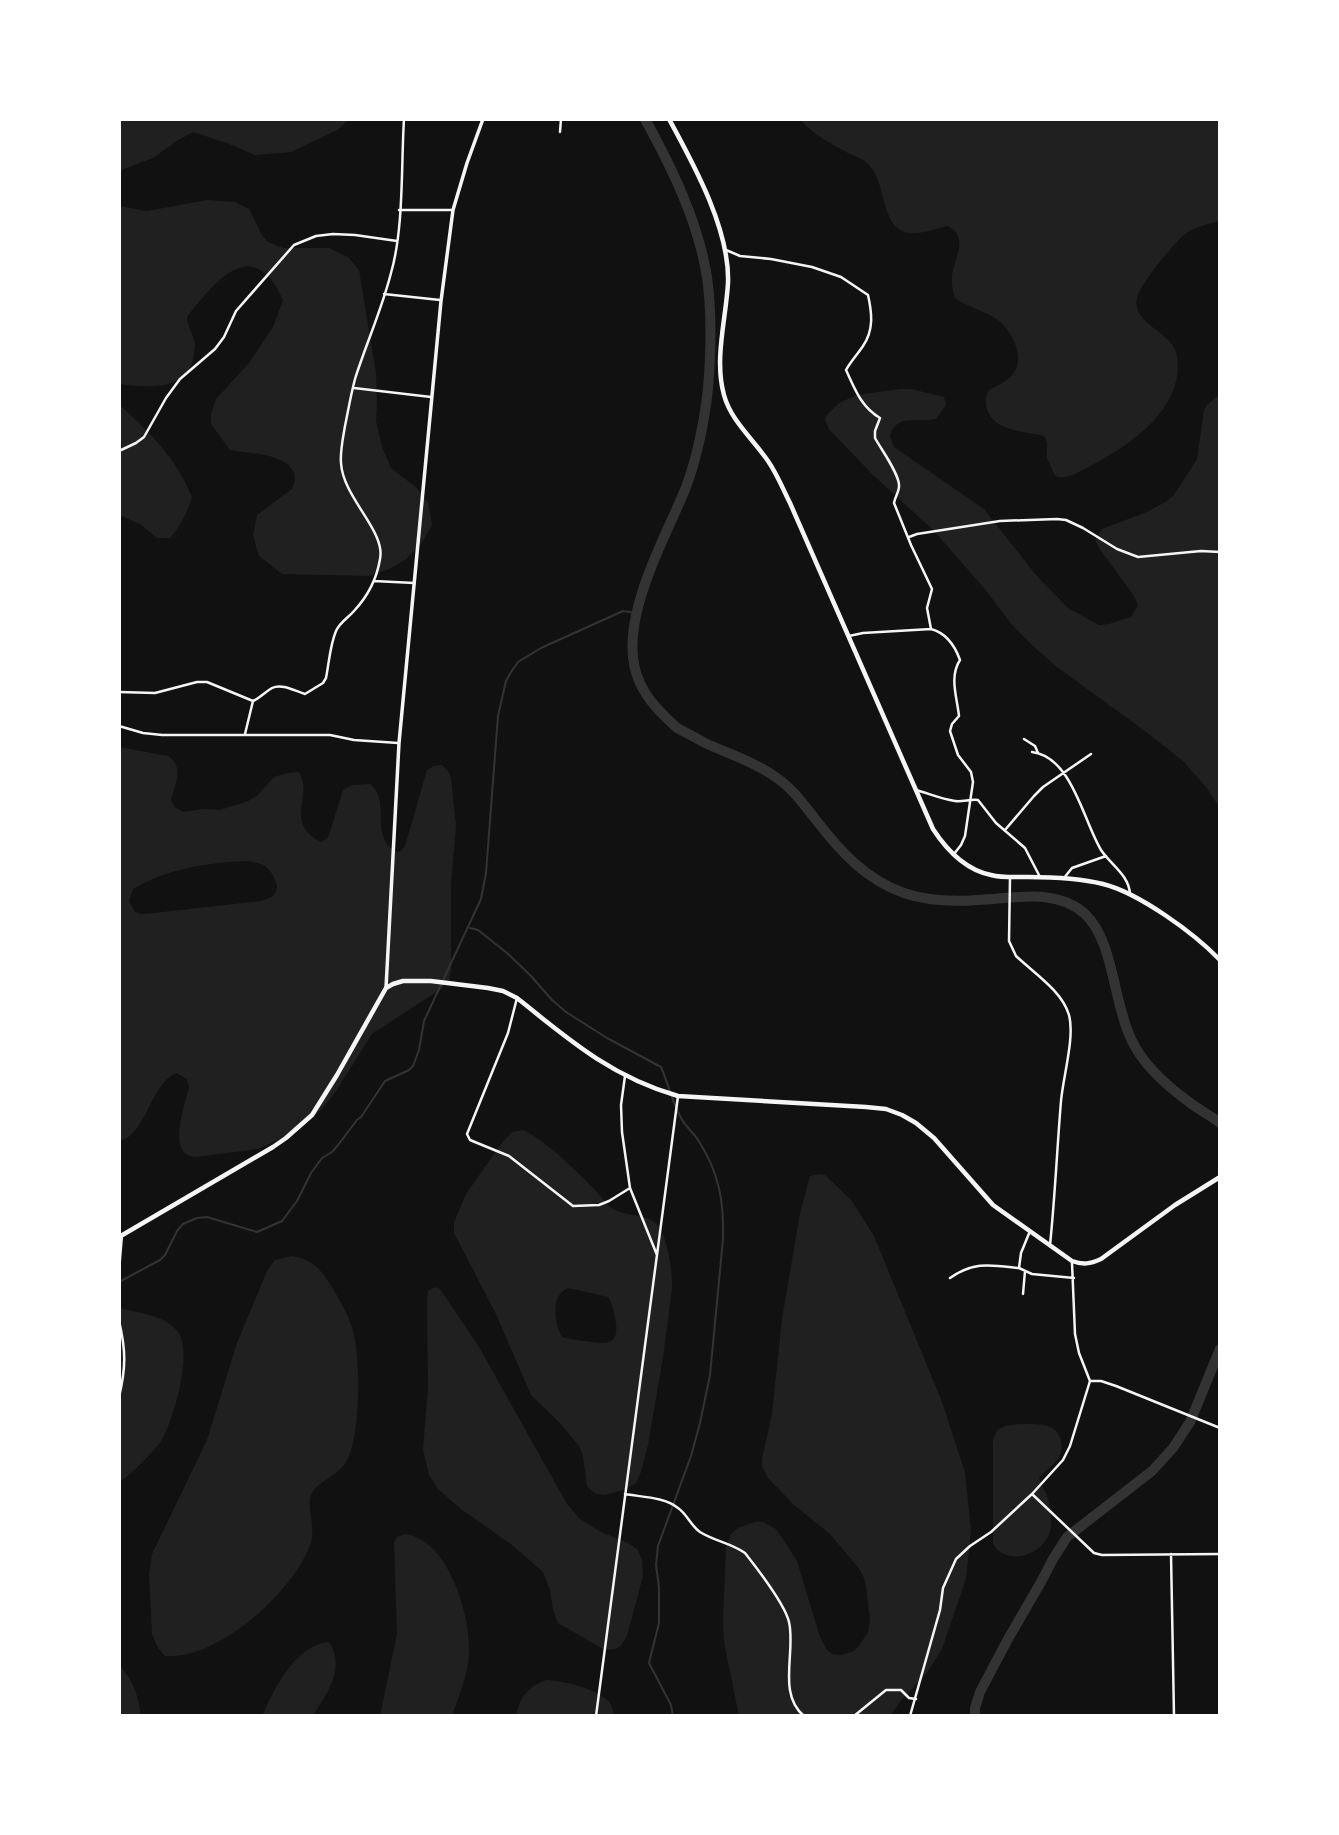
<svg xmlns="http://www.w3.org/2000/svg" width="1339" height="1835" font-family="'Exo 2',sans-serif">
	<rect width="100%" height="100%" fill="#111"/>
	<path fill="#202020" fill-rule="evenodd" d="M119,119h231l-13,11 -46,22 -36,3 -28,-12 -34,-11 -18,10 -22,16 -34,13z
		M800,119h420v102c-12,3 -25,6 -35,13 -11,9 -45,50 -48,64 -6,27 36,33 40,58 8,51 -45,88 -83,108 -12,6 -27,17 -39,12l-8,-18v-15l-3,-7c-19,-5 -47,-4 -56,-24 -3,-8 -3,-14 1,-22 8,-4 17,-8 23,-15 14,-15 1,-43 -13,-54 -13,-10 -30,-13 -44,-23 -2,-7 -4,-15 -3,-22 2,-18 18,-40 -5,-50 -13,3 -35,12 -47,4 -20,-13 -14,-50 -33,-67 -5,-5 -13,-7 -19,-10 -18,-10 -35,-18 -48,-34z
		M207,200l28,2 14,7 13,26 6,7 15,6h46l19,9 11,13 17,103 1,30 -1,18 6,26 9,21 26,20 11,14 4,23 -11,19 -16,16 -16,9 -20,7 -87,-2 -23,-18 -6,-21 4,-20 35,-26c1,-4 3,-7 3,-11 -2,-25 -46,-24 -65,-28l-19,-26v-10l5,-15 33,-36 24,-36 10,-27c-30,-67 -68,-19 -96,17 0,9 6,17 8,26 0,5 -1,11 -2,16 -5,33 -50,28 -74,25v-178l28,5z
		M900,389h11l33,8 2,8 -10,14c-20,4 -39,-6 -46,17l4,11 90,62 52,66 32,33 31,17 10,-1 22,-7 7,-12 -4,-9 -35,-48 -4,-8 7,-11 45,-17 20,-11 7,-6 23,-36 7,-49 3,-5 13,-11v414l-14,-21 -23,-26 -38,-30 -88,-64 -23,-20 -21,-21 -29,-38 -50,-57 -62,-57 -43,-45 -4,-9 1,-4 13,-13 18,-8z
		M119,404c31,30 56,51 73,93 -5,16 -11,28 -22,41h-13l-17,-14 -21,-9z
		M119,747l49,9c17,12 7,27 3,44l4,7 8,5 20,-3 17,1 28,-9 9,-5 17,-19 14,-4 11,-1c15,24 -16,51 22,70l7,-4 15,-48 9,-5 18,-1c22,16 -2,56 28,68l3,-1 4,-5 22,-76 7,-4 8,-1 6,6 3,7 5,48 -5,58v86l-2,10 -8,9 -69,45 -36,57 -13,17 -13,12 -30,19 -22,10 -63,8c-29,-2 -10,-52 -6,-70l-2,-8 -11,-6c-27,13 -30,63 -57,68zM248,861c5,1 12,2 17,5 6,5 15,18 11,26 -2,5 -10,7 -15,9l-107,12 -12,1 -7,-2 -6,-11 4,-12c34,-20 76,-27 115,-28z
		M523,1130c19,8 52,39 67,55 8,7 14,18 23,24 13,8 35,4 45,17 10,12 15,48 14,63l-9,68 -15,88 -7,27 -5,11 -10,6 -21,6 -8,-1 -5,-3 -5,-5 -4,-30 -4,-10 -19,-23 -29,-28 -35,-81 -42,-81v-11l12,-28 35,-50 11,-12zM569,1288l39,9c5,9 7,17 8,27 3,24 -15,19 -32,17 -7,-1 -15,-2 -22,-4 -8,-14 -12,-43 7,-49z
		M820,1174l5,1 27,26 22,35 68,166 23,70 6,59 -5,48 -24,70 -16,25 -27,29 -9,13h-151l-15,-74 -1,-20 3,-75 5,-13 7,-6 17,-6h7l14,7 4,6 17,26 23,76 7,13 5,4 9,1 13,-4 5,-5 9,-14 2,-13 -4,-32 -2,-9 -4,-8 -30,-36 -36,-29 -26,-27 -6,-12v-7l10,-45 10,-95 18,-106 10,-37z
		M292,1256c21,3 29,14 40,31 10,17 20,34 23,53 5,29 5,89 -6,116 -8,20 -29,23 -37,37 -7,13 5,33 -2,52 -17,47 -92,115 -145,111l-7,-8 -6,-14 -3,-59 3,-21 55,-114 30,-97 30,-72 8,-11z
		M435,1287l5,2 39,58 88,157 13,15 21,13 27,11 10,7 4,10 1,16 -16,60 -6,10 -6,3 -10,1 -47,-27 -5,-13 -3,-20 -7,-18 -31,-27 -51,-36 -23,-20 -9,-14 -6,-26 5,-62 -1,-88 1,-8z
		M119,1308c19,5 47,7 59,24 15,20 -4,88 -17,109 -5,8 -33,37 -42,41z
		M1026,1424c7,0 18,0 24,3 11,5 15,19 9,30 -4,8 -14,13 -20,21 2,8 7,13 9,21 2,7 4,20 3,27 -2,27 -43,43 -58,18v-103c3,-18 18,-16 33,-17z
		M405,1534c44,6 66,82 64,120 -1,21 -10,41 -17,62h-72l17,-82 -3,-91 3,-6z
		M326,1642l4,1c15,28 -3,49 -17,73h-51c13,-28 31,-67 64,-74z
		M119,1665c15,16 19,30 22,51h-22z
		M547,1680c17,1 47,8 60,20 5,4 6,10 7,16h-98c4,-19 12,-30 31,-36z"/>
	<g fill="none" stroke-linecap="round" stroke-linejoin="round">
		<path stroke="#333" stroke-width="2" d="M470,928l8,2 29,23 24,23 21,24 14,12 41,26 54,29c7,16 11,35 20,51 4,8 12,14 17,22 21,32 26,61 25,99l-13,136 -10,48 -9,33 -33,90 -2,19 3,22v36l-10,40 22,42 2,11
			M119,1282l41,-22 5,-5 12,-24 6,-7 14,-6 10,-1 50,15 25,-11 15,-20 14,-28 11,-15 10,-6 6,-7 19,-25 4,-3 24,-36 24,-11 4,-4 6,-16 5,-29 57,-122 5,-26 12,-157 8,-35 5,-9 7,-10 23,-14 82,-37 13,2"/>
		<path stroke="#333" stroke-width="10" d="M645,119c27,49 53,102 62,158 5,36 4,75 1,111 -3,31 -11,70 -22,99 -21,53 -73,140 -46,196 8,18 23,32 37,45 10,5 19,10 28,15 24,11 50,19 72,35 16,11 27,27 39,42 24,31 50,60 88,73 24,8 49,9 73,7 35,-1 79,-13 108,14 29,27 28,89 47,127 12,25 35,45 57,61 10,8 21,13 31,21
			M975,1716v-8l5,-16 28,-53 33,-57 12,-23 14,-22 85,-66 21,-23 17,-26 30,-73"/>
		<path stroke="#f5f5f5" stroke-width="2.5" d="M560,132l1,-13
			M399,210h53
			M726,250l14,6 31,3 41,8 29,10 27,18c4,18 6,35 -5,51 -6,9 -12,15 -17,24 9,19 15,37 34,48l-5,13v7c6,11 25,37 24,48 0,6 -4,11 -5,17l17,42 21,44 -5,19 4,21
			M384,294l56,6
			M354,388l77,9
			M119,451l17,-8 8,-6 22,-39 14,-19 35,-30 9,-12 12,-26 58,-66 22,-9 17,-2 22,1 42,6
			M909,537l8,-3 83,-13 57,-2 9,1 17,8 34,21 21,8 63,-6 19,1
			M374,581l40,2
			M849,636l14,-3 68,-4c15,4 24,17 29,31 -11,17 -3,37 -1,56l-7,8 -2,7 8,24 13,17 2,10 -8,54 -4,9 -7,9
			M119,692l36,1 42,-11h10l46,19
			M119,726l24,7 19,2h168l24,5 44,3
			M245,734l8,-33c7,-3 12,-9 19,-13 10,-5 23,3 33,6l18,-11 3,-5c3,-15 4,-33 10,-47 4,-9 12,-13 18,-20 13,-14 23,-33 26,-52 6,-28 -37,-61 -39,-96 -1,-12 2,-25 4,-37 3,-15 6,-32 10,-47 11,-35 27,-70 36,-106 13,-45 10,-107 13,-154
			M1024,739l11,7 3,7
			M1032,752c40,5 51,68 69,98 10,15 28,25 29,44
			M916,790c14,4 25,9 39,11 8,1 15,-2 23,-1l18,23 29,25 15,29
			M1005,830l29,-34 9,-9 48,-33
			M1010,878l-1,63 7,15c18,17 46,35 53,59 6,22 -6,62 -8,86 -4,48 -6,96 -11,144
			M1064,878l8,-10 34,-12
			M517,998l-9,35 -41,101 3,6 39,16 64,50 26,-1 10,-4 21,-13
			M625,1076l-4,29 1,27 8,56 27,67
			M1030,1231l-9,22 -2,15 13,6 42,4
			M119,1271l3,-36
			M950,1278c24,-17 41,-13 69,-10
			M1023,1294l2,-23
			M119,1321c7,29 7,47 0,76
			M1090,1381h11l15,5 104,42
			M625,1494c16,3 40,3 53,14 9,6 13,18 22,24 14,9 31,11 45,21 11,14 40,52 44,69 7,29 -12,72 15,94
			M1032,1494l62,59 8,2 118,-1
			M1171,1554l3,162
			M596,1716l82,-620
			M854,1716l32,-26h15l8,8 7,1
			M910,1716l30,-106 3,-22 13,-29 14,-13 21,-14 41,-38 31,-34 7,-14 20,-65 -11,-28 -4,-19 -3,-71"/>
		<path stroke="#f5f5f5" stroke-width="3.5" d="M386,988l13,-245 42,-442 12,-91 14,-47 16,-44"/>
		<path stroke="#f5f5f5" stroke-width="4.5" d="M669,119c25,46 61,111 59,164 -2,36 -14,76 -4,112 7,26 29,44 44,66 9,13 15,28 22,42l143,326c13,20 33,41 58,46 11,3 25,2 37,2 25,0 51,1 75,7 36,9 91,49 117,76
			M119,1237l154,-90 13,-9 26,-23 25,-40 49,-87 7,-4 10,-3h28l57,7 15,3 14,7c52,42 95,79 161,98l188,11 20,2 16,6 14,8 18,15 59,67 79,56c11,4 18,3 29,-2l74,-54 45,-28"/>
	</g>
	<rect width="1339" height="1835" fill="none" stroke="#ffffff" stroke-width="242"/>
</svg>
